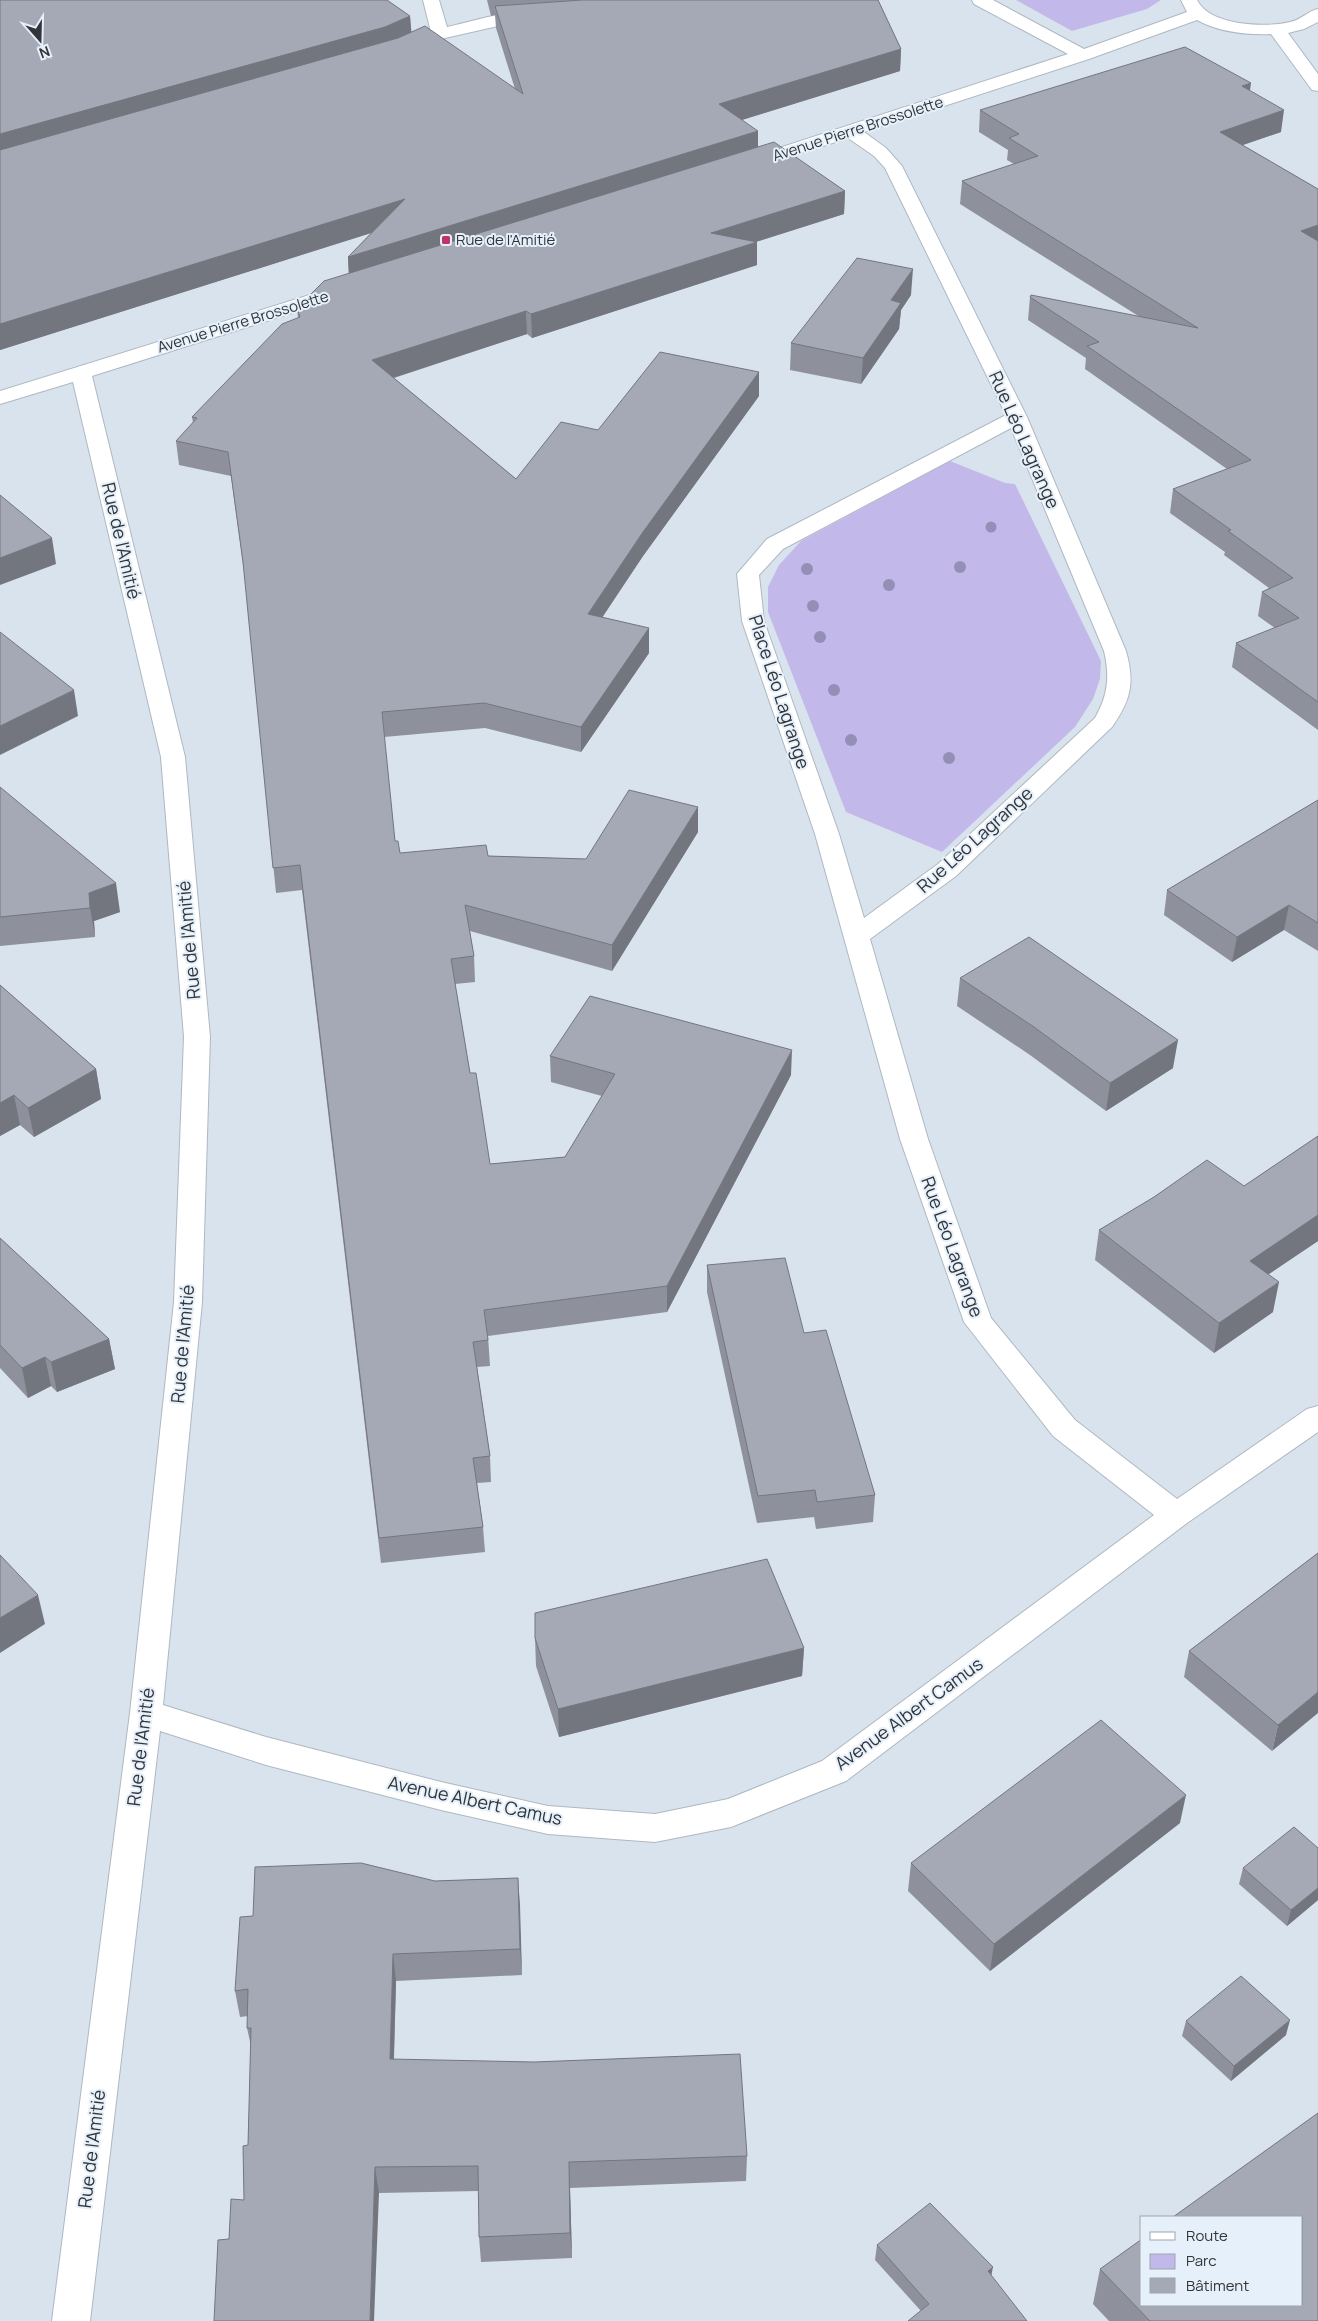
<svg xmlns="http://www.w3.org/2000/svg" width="1318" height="2321" font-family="Manrope,sans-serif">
	<rect width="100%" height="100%" fill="#d9e3ed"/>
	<path fill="#c2b9ea" d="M1016,0h145l-14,9 -75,22z
		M950,461l55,22 10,1 86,177 -1,18 -7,20 -18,28 -133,125 -96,-40 -78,-200v-25l11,-22 22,-24z"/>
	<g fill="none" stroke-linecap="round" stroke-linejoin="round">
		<defs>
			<path id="minor" d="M423,0h16l8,27c28,-6 63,-19 91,-12l3,4 -3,4 -40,3 -53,12 -36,17h-12l-3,-4 3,-4 34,-15z
				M972,0h21l91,49 103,-37 -6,-12h16c13,26 68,28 93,22 11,-2 18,-11 28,-13v13l-14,7 -16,4 30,41v17l-6,-1 -41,-56c-24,1 -52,-2 -74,-14l-108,39 -225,73 22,16 16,18 125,251 99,234c9,32 5,49 -14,76l-156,149 -86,63 58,200 63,179 84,102 102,79 130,-90 11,-3v26l-131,91 -341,258 -115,46 -76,15 -107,-8 -107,-24 -175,-45 -106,-34 -70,590h-38l78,-608 44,-411 10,-265 -23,-280 -88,-375 -73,22v-13l332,-103 7,-2 7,2 3,4 -3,4 -254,80 93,381 25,280 -8,265 -39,403 103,32 175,45 107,24 107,8 73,-15 94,-38 332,-246 -101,-79 -89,-114 -64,-183 -85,-305 -73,-213 -5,-47 30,-35 239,-124 -121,-247 -11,-12 -26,-18 -96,31 -7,-2 -2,-4 2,-4 323,-105 -94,-50zM1011,428l93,223c6,26 4,44 -9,67l-157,146 -74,54 -25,-84 -75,-213 -5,-46 24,-26z"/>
		</defs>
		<use href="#minor" stroke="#aeb8c2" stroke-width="2"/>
		<use href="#minor" fill="#fff" fill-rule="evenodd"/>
	</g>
	<g fill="#938fb7">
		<circle cx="991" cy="527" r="5.5"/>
		<circle cx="960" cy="567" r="6"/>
		<circle cx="807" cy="569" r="6"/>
		<circle cx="889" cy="585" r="6"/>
		<circle cx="813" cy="606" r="6"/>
		<circle cx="820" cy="637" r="6"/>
		<circle cx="834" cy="690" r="6"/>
		<circle cx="851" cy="740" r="6"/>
		<circle cx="949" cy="758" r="6"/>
	</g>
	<path fill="#8e919c" d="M0,0l410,16 1,17 104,56 -19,-61 -1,-13 -4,1 -4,-16h391l23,49 -1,22 -158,49 16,27 87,44 -1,23 -88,28 1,23 -225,73 -5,-4 -133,44 122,101 82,-49 161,-58v24l-116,160 -41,61 47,11v25l-68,99 -96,-24 -101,9 11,104 5,12 186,6 112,-27 -86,139 -142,-40 4,25 1,26 -20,2 15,89 20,91 75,-7 37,-61 -51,-14 -1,-26 241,19 -124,237 -179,24 2,30 -13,1 13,89 1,26 -14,1 6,44 2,25 -104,11 -79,-673 -26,3 -31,-314 -14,-103 -52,-11 -3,-24 17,-18 -1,-6 106,-99 -1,-10 52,-34 -1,-17 23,-24 -371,117z
		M1250,91l31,41 -39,13 76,44v541l-86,-63 4,-24 39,-15 -17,-12 4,-24 7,-4 -45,-33 1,-3 -55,-39 3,-24 54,-20 -142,-100 1,-11 -58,-38 2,-23 110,20 -180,-113 2,-23 52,-17 -7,-4 1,-10 -29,-18 1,-22z
		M911,295l-10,15 -2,19 -38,55 -71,-14 1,-27z
		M0,787l120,125 -26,9 1,16 -95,9z
		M1318,800v151l-34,-21 -52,32 -68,-47 3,-25z
		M960,978l213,90 -67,43 -76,-56 -73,-49z
		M0,985l96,84 5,30 -67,38 -14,-12 -20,11z
		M1318,1136v105l-50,33 5,38 -59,41 -119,-93 4,-30 145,-44z
		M0,1238l109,101 6,30 -58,23 -6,-6 -23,12 -28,-30z
		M707,1265l97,68 71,162 -2,27 -57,7 -2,-12 -57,6 -50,-231z
		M1318,1553l-46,198 -88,-74 5,-26z
		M535,1638l269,10 -2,28 -243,61 -23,-71z
		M1180,1823l-190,148 -82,-80 3,-28z
		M1318,1848v52l-31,26 -48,-42 4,-16z
		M518,1878l4,97 -126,6 -2,78 353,97 -1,25 -176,7 2,70 -91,4 -2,-25v-46l-100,2 -150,46 15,-39 4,-55 3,-99 -4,-18 1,-12 -8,1 -5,-26 18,-75 182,-35z
		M1186,2021l100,14 -55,46 -49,-45z
		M877,2245l116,22 -72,44 -46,-51z
		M1100,2269l218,52h-209l-16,-17z"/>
	<path fill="#74767f" d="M410,16l2,22 -412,120v-24z
		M901,49l-1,22 -181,56v-23z
		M1251,83l-3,22 -6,-19z
		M1284,110l-3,22 -64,22 3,-22z
		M758,131v23l-409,126 -1,-23z
		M845,191l-1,23 -133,42v-23z
		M405,199l1,23 -406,128v-26z
		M1318,225v22l-17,-16z
		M757,242v23l-225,73 -1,-24z
		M913,269l-2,26 -10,15 -2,19 -38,55 2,-26 28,-58z
		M526,311l1,23 -153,50 -2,-24z
		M759,372v24l-116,160 -55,83v-25l55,-82z
		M52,538l4,26 -56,21v-27z
		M649,628v25l-68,99v-25z
		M74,690l4,26 -78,39v-29z
		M698,807v25l-86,139v-26z
		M116,883l4,29 -26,9 1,16 -5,-29 -1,-15z
		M1289,905l-5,25 -52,32 5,-25z
		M1178,1040l-5,28 -67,43 4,-28z
		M792,1050l-1,25 -124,237v-26z
		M96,1069l5,30 -67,38 -6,-29z
		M14,1095l6,30 -20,11v-33z
		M1318,1215v26l-74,50 6,-30z
		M1279,1282l-6,30 -59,41 5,-30z
		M109,1339l6,30 -58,23 -6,-30z
		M45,1357l6,29 -23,12 -6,-30z
		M38,1595l7,29 -45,29v-35z
		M804,1648l-2,28 -243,61 -1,-28z
		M1318,1692v21l-46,38 6,-26z
		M1186,1795l-6,28 -190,148 4,-27z
		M518,1878l2,27 2,70 -2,-26z
		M1318,1888v12l-31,26 4,-16z
		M393,1954l3,27 -3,104 -3,-26z
		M1290,2020l-4,15 -55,46 3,-15z
		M569,2162l1,26 2,70 -2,-25z
		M375,2167l4,26 -5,128h-4z
		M993,2267l-3,15 -2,-11z"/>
	<path fill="#a5a9b5" stroke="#74767f" d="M0,0h387l23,16 -25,11 -385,107z
		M582,0h296l23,49 -182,55 39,27 -410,126 57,-58 -405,125v-174l398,-112 27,-12 98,68 -28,-88z
		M1185,47l66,36 -9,3 42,24 -64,22 98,57v36l-17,6 17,10v461l-82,-59 63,-25 -37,-26 31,-14 -65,-47 3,-1 -58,-41 78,-29 -164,-114 12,-4 -69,-45 1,-2 167,33 -236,-147 76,-25 -29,-18 10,-4 -39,-24z
		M774,142l71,49 -134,42 46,9 -226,72 -5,-3 -154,49 144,119 45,-57 37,8 62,-78 99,20 -116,160 -55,82 61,14 -68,99 -97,-24 -102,9 13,129h3l2,12 86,-8 2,11 98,3 43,-69 69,17 -86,138 -147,-40 9,51 -23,3 19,114h6l14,91 75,-7 50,-83 -65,-18 40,-60 202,54 -125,236 -183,24 4,30 -15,2 17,114 -17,2 10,69 -104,11 -79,-673 -27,3 -30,-306 -15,-110 -52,-11 21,-23 -5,-1 90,-93 18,-7 -3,-9 27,-27z
		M857,258l56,11 -22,31 10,3 -38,55 -72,-15z
		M0,495l52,43 -52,20z
		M0,632l74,58 -74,36z
		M0,787l116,96 -27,10 1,15 -90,9z
		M1318,800v123l-29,-18 -52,32 -70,-47z
		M1029,937l149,103 -68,43 -76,-56 -74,-49z
		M0,985l96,84 -68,39 -14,-13 -14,8z
		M1318,1136v79l-68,46 29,21 -60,41 -120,-93 55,-33 53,-37 37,26z
		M0,1238l109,101 -58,23 -6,-5 -23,11 -22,-23z
		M785,1258l19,75 22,-3 49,165 -58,7 -2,-12 -57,6 -51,-231z
		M1318,1553v139l-40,33 -89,-74z
		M0,1555l38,40 -38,23z
		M767,1559l37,89 -246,61 -23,-71v-25z
		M1101,1720l85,75 -192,149 -83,-81z
		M1294,1827l24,21v40l-27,22 -48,-42z
		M361,1863l74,18 83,-3 2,71 -127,5 -3,105 144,3 206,-8 7,102 -178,6 1,71 -91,4 -1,-71 -103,1 -5,154h-156l4,-81 11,-1 2,-40 13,1 -1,-54 5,-1 3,-117h-4l1,-39 -13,2 5,-74 13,-1 2,-49z
		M1241,1976l49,44 -56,46 -48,-45z
		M1318,2113v208h-168l-50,-52 42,-30v66h160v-88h-129z
		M930,2203l63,64 -5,4 39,50h-119l21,-17 -52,-59z"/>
	<rect fill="#bf3369" stroke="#e6f0fa" stroke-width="2" x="441" y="235" width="10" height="10" rx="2.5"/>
	<g text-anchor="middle" stroke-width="4" stroke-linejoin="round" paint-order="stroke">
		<g font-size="15" fill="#313539" stroke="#e6f0fa">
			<text transform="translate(858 129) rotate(-18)" y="5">Avenue Pierre Brossolette</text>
			<text transform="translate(243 322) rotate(-17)" y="5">Avenue Pierre Brossolette</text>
		</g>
		<g font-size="15" fill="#313539" stroke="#e6f0fa" text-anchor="start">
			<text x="456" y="245">Rue de l'Amitié</text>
		</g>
		<g font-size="18" fill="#313539" stroke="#e6f0fa">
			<text transform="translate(1024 440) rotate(66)" y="6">Rue Léo Lagrange</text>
			<text transform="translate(121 541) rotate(77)" y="6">Rue de l'Amitié</text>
			<text transform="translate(779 692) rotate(72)" y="6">Place Léo Lagrange</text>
			<text transform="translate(975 840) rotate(-42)" y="6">Rue Léo Lagrange</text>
			<text transform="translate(189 940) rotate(-95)" y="6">Rue de l'Amitié</text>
			<text transform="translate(952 1247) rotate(70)" y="6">Rue Léo Lagrange</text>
			<text transform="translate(183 1344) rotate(-85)" y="6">Rue de l'Amitié</text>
			<text transform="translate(909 1714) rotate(-36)" y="6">Avenue Albert Camus</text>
			<text transform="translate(141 1747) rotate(-83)" y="6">Rue de l'Amitié</text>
			<text transform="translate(475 1801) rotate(12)" y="6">Avenue Albert Camus</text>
			<text transform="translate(92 2149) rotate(-83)" y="6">Rue de l'Amitié</text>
		</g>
	</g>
	<rect x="1140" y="2216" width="162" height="90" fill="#e6f0fa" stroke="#9ea5ad"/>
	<rect x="1150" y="2232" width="25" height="8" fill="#ffffff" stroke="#9ea5ad"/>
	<text x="1186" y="2241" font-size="15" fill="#313539">Route</text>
	<rect x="1150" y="2254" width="25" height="15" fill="#c2b9ea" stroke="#9ea5ad"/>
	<text x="1186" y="2266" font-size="15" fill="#313539">Parc</text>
	<rect x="1150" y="2278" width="25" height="15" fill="#a5a9b5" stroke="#9ea5ad"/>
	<text x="1186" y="2291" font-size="15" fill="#313539">Bâtiment</text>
	<g transform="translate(40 40) rotate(160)" stroke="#e6f0fa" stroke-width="4" paint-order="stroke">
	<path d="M0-4L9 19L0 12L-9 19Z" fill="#313539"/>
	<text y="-8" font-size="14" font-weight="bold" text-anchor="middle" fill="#313539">N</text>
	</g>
</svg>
